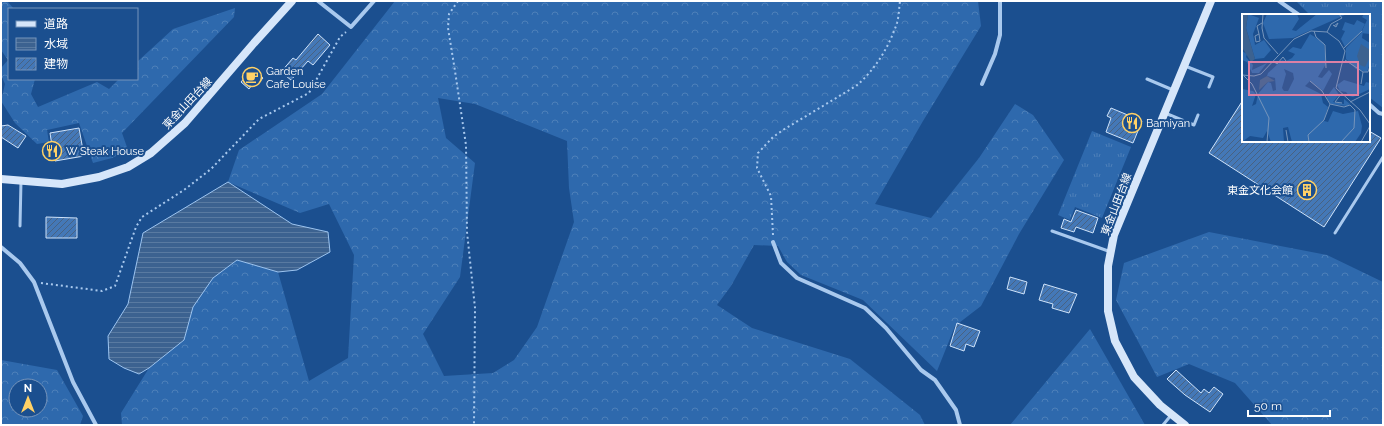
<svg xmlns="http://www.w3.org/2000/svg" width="1384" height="426" font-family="Raleway,'Noto Sans JP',sans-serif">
	<defs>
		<pattern id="grass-tufts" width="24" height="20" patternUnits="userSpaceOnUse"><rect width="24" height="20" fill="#2e69ad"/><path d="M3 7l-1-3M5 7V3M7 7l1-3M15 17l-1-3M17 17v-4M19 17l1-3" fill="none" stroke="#4d80b9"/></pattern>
		<pattern id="forest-crowns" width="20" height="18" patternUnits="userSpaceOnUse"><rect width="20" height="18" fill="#2e69ad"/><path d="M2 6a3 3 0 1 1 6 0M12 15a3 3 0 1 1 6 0" fill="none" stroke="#4d80b9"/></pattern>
		<pattern id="water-rules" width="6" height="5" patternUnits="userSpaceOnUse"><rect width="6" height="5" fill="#3c6290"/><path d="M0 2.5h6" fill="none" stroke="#597aa1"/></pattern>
		<pattern id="building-hatch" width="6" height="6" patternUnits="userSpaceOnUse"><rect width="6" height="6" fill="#4478b7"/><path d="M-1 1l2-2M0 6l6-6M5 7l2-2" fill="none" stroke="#486282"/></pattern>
	</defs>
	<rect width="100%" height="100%" fill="#1b4f8f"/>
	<path fill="url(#grass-tufts)" d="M1296,1h87v107l-14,-11v-82h-59z
		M1092,131l39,16 -29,71 -27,-11 -5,13 -12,-5z"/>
	<path fill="url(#forest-crowns)" fill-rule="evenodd" d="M1,1h6l7,8h-5v70h26l-4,15 7,13 59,-25 12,7 10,-10h18v-17l36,-33 62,-21 -1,9 -112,116 6,17 -16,8 -19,5 -14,-40 -32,7 2,12 -12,2 -22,-21 -14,-22 4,-17 -4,-9v-7l7,-8 -7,-10z
		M395,1h583l3,25 -58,95 -48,83 56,14 48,-60 36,-54 18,11 31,45 -45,74 -38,72 -26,20 -18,45 -74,-71 -62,-25 -14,-13 -9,-16 -24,-1 -23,41 -14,19 35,23 98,31 70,56 5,10h-803l-1,-12 28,-45 35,-28 8,-33 21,-29 24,-18 41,12 31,109 39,-23 6,-103 -25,-51 -29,9 -72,-31 11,-32 83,-56zM438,98l37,6 92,37 2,47 5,34 -37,105 -23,33 -21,13 -49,3 -21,-42 37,-57 15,-114 -29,-25z
		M1209,232l118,23 56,27v143h-111l-37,-42 -46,-19 -32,13 -41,-77 8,-37z
		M1090,329l55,96h-135z
		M1,360l56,10 26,46 -3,9h-79zM16,386h24v24h-24z"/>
	<path fill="url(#water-rules)" stroke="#9cc4f0" d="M228,182l64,42 36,8 2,20 -33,18 -19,2 -41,-12 -24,18 -20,29 -9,33 -35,28 -10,6 -15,-6 -15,-9 -1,-23 20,-32 15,-71z"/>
	<path fill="url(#building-hatch)" stroke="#cfe3fa" d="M318,34l12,11 -17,20 -5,-4 -17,19 -10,-8 12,-14 3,2z
		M252,69l11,9 -6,7 -3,-3 -5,7 -8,-7z
		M1243,100v41h126v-10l12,7 -57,89 -115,-74z
		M1111,108l31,13 -9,22 -27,-11 5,-14 -4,-2z
		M8,125l18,11 -8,12 -17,-11v-11z
		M79,128l5,28 -29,5 -1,-7 -6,1 -2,-8 6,-1 -2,-13z
		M1076,210l22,8 -5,15 -17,-6 -2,5 -13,-4 3,-9 7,3z
		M46,217l31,1v20h-31z
		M1010,277l17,5 -3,12 -17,-5z
		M1044,284l33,10 -8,19 -17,-5 1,-4 -14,-4z
		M957,323l23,8 -6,16 -8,-3 -2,7 -14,-5z
		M1176,370l25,23 3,-4 5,4 5,-6 9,7 -13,18 -25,-17 -18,-16z"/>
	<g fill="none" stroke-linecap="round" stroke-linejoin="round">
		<path stroke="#a9c9ee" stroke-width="2" stroke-dasharray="2 3" stroke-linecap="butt" d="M458,1l-9,13 -1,14 7,43 11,74 1,87 8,76 -1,117
			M773,235l-2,-39 -14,-28 1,-15 15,-16 10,-7 73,-44c19,-16 33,-39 41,-63 2,-7 2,-15 3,-22
			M41,283l61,8 13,-5 21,-59 6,-10 42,-27 27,-21 48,-50 50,-26 31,-56 6,-5"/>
		<path stroke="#a9c9ee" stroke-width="3" d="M1185,66l28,11 -4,10
			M1147,79l26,11
			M1165,113l29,12 4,-10
			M20,226l1,-45
			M1052,231l59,21
			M1335,233l48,-76
			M1163,425l9,-11"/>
		<path stroke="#a9c9ee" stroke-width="4" d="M318,1l33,26 23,-26
			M1279,1l20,14
			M982,84l13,-30 5,-19v-34
			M1369,104l10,9 4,1
			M773,242l8,21 16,15 68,30 21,20 35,42 14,10 21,30 4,15
			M1,247l19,16 14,19 39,100 23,43"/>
		<path stroke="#d6e6fa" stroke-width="8" d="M1,179l61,5 37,-7 29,-10 23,-14 34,-30 69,-80 38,-42
			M1185,425l-25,-20 -26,-28 -19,-36 -7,-30v-45l6,-31 97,-234"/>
	</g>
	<defs>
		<symbol id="cafe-ring" viewBox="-11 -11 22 22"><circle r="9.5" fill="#1b4f8f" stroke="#ffd166" stroke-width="1.5"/><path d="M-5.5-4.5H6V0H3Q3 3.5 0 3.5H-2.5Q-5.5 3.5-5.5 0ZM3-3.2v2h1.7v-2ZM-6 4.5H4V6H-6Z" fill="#ffd166"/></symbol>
		<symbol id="restaurant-ring" viewBox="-11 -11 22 22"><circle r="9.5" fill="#1b4f8f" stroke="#ffd166" stroke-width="1.5"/><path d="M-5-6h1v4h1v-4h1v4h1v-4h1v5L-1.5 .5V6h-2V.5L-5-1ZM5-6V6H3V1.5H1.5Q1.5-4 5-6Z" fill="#ffd166"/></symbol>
		<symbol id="building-ring" viewBox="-11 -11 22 22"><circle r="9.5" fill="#1b4f8f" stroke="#ffd166" stroke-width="1.5"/><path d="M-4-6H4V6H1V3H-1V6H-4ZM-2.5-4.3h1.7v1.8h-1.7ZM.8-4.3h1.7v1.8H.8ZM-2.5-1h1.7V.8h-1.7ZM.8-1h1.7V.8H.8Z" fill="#ffd166"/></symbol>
	</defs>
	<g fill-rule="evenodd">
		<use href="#cafe-ring" x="241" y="66" width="22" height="22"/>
		<use href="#restaurant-ring" x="1121" y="112" width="22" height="22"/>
		<use href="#restaurant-ring" x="41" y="140" width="22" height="22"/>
		<use href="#building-ring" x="1296" y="179" width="22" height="22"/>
	</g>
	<g text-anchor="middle" stroke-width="4" stroke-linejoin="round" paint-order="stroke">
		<g font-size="11" fill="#fff" stroke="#1b4f8f" text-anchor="start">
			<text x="266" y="75">Garden<tspan x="266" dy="13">Cafe Louise</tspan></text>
			<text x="1146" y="127">Bamiyan</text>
			<text x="66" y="155">W Steak House</text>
			<text x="1293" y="194" text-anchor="end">東金文化会館</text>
		</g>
		<g font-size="11" fill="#fff" stroke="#1b4f8f">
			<text transform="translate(187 103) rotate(-47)" y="4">東金山田台線</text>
			<text transform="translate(1116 204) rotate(-69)" y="4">東金山田台線</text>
		</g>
	</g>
	<g transform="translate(1242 14)">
		<rect width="128" height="128" fill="#1b4f8f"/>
		<path d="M115,6l8,4 -4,8 -16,15 -4,-8 4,-8 -3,-1 3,-8 9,3zM121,17l-1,7 8,5v20l-3,9 -11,-3 -10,-10v-11z" fill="#2e69ad"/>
		<path d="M6,0l11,4 -6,16 2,11 9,-5 7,10 -7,8 -9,1 -9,-31zM25,0h30l2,5 -7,11 4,1 21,-17h30l-54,24 -24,1 -6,-16zM122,0h6v20l-9,-1 6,-13 -5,-3zM68,20l14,9 2,21 -8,13 4,1 7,-8 3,4 -9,17 -13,-10 -5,5 16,8 2,9 5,4 -4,14 4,1 5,-11 10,3 15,-3 4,15 -1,7 -6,9h-63l-4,-15 -5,1 1,14h-13l-4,-11 -4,7 -13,-2 -8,6v-53l11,2 3,3 -4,12 4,-2 2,-10 10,-12 3,1 2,8 3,-1 -1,-12 -8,-2 1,-3 14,-13 4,1 6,-3 3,-4 -7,-3 5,-4 8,2zM42,55l9,4 1,6 -6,12h-4l-2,-3 4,-14zM0,37l5,3 -1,3 7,8 -1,5 15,-7 -8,10h-7l-5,-11 -5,-2zM102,66l20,6 2,-4 4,1v6l-17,8 -4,-1 -3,-4 -6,-1 -3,-6zM92,73l5,8 -6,7 11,2v-5l6,5 -3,2 -16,-2 -5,-6z" fill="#2e69ad" fill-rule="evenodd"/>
		<path d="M0,0h6l-2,14 9,31 -4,3 -8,-13zM119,30l9,6v7l-5,10 -5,-2 -3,-9zM25,62l8,5 -7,1 -9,8 1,-10z" fill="#3c6290"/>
		<path fill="none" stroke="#7695bc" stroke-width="1" d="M21,0l-1,14 2,10 14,16M91,11l3,2 2,-4 -4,3M72,17l2,6 9,8 1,23M85,18l4,-8 11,-6 -3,-4M17,20l1,7 -4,1 -1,-6zM17,20l-2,-8 5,-3M102,34l18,-17M103,46l18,12h5l2,-6M31,47l4,3 6,-7 3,4M0,61l12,1 7,-2 33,-35 17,-8 16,1 12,9 6,10 -9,37 24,22 10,14M2,62l8,8 17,34 -2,24M68,67l12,10 8,13 14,3 6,-2M119,70l2,-12M99,80l-6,8 7,1M108,88l20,-10M44,116l2,12M67,128l-1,-7 16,-15 6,-16M99,128l13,-14 1,-18 -5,-5M119,128l9,-16"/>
		<path fill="#dd80a5" fill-opacity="0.15" stroke="#dd80a5" stroke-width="2" d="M7,48h109v33h-109z"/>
		<rect width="128" height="128" fill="none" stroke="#fff" stroke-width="2"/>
	</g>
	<rect width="1384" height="426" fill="none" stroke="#ffffff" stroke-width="4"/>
	<rect x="8" y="8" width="130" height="72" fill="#1b4f8f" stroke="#7695bc"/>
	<rect x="16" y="21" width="20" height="6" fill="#d6e6fa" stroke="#7695bc"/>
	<text x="44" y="28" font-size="12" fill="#ffffff">道路</text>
	<rect x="16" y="38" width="20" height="12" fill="url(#water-rules)" stroke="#7695bc"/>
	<text x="44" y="48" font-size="12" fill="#ffffff">水域</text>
	<rect x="16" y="58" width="20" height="12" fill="url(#building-hatch)" stroke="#7695bc"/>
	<text x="44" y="68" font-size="12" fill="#ffffff">建物</text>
	<g transform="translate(28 398)"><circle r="19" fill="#1b4f8f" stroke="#7695bc"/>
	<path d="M0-3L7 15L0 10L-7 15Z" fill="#ffd166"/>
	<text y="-6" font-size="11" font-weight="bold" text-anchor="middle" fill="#ffffff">N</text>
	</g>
	<path d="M1248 410v6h82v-6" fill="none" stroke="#ffffff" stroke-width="2"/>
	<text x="1254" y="410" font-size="12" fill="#ffffff" stroke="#1b4f8f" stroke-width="3" paint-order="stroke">50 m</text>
</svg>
